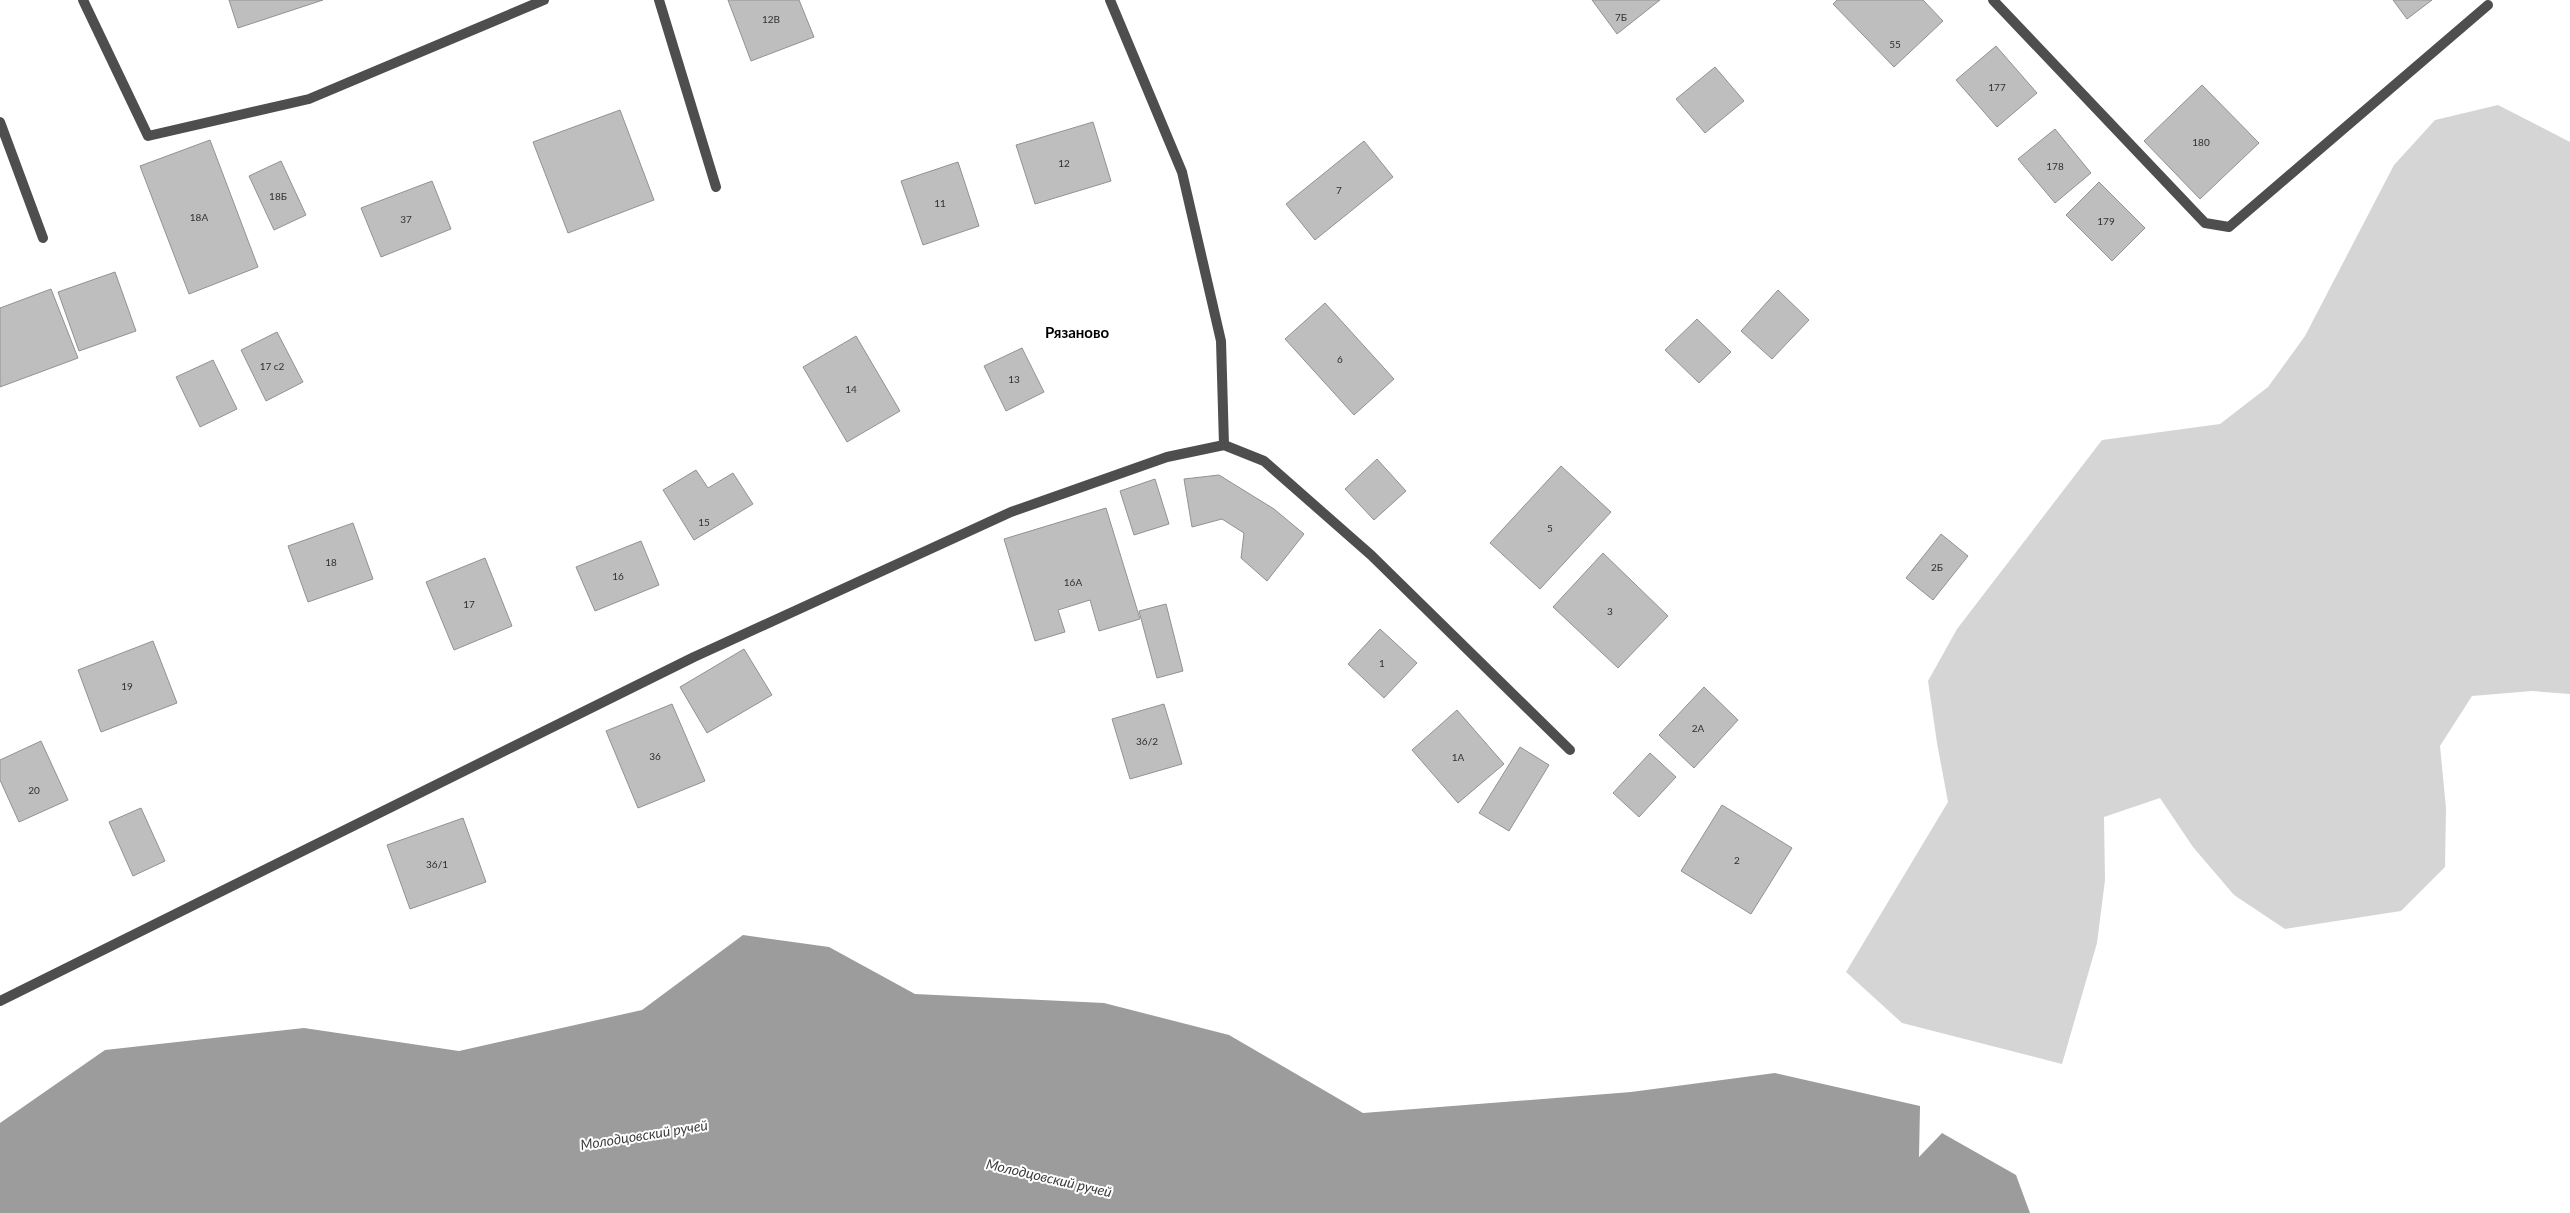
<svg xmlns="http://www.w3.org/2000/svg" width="2570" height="1213" font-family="Lato,sans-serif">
	<rect width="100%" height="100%" fill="#fff"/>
	<path fill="#d5d5d5" d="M2498,105l72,37v552l-38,-3 -60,5 -32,50 6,62 -1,59 -44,44 -116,18 -51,-34 -41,-48 -33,-49 -56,19 1,63 -8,63 -35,121 -160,-41 -56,-51 102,-170 -11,-59 -9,-62 29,-52 145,-189 118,-16 48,-37 37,-51 89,-171 41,-45z"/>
	<path fill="#9c9c9c" d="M743,935l86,12 86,47 189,9 125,32 134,78 268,-21 144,-19 145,33 -1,51 23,-24 74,42 14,38h-2030v-90l105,-73 199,-22 155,23 183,-41z"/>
	<path fill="#bebebe" stroke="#929292" d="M229,0h94l-85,28z
		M728,0h71l15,37 -63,24z
		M1592,0h68l-43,34z
		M1837,0h86l20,21 -49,46 -61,-63z
		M2393,0h39l-25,19z
		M1996,46l41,47 -40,34 -41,-47z
		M1715,67l29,34 -39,32 -29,-34z
		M2202,85l57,58 -59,56 -56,-58z
		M620,110l34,90 -86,33 -35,-91z
		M1093,122l18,59 -76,23 -19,-59z
		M2055,129l36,44 -36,30 -37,-44z
		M210,140l48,127 -69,27 -49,-128z
		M1364,141l29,36 -78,63 -29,-36z
		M281,161l25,54 -32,15 -25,-54z
		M958,162l21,64 -56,19 -22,-64z
		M432,181l19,48 -70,28 -20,-49z
		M2099,182l46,46 -33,33 -46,-46z
		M115,272l21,59 -57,20 -21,-59z
		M51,289l27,69 -78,29v-79z
		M1778,290l31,30 -37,39 -31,-28z
		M1325,303l69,76 -40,36 -69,-76z
		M1697,319l34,33 -32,31 -34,-33z
		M277,332l26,50 -37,19 -25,-51z
		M856,336l44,75 -53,31 -44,-75z
		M1022,348l22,44 -38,19 -22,-45z
		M213,360l24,49 -37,18 -24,-50z
		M1377,459l29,32 -32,29 -29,-31z
		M1561,466l50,46 -71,77 -50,-46z
		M696,470l12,18 25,-15 20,31 -59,36 -31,-50z
		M1219,475l55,34 30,25 -37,47 -26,-23 3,-25 -22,-14 -30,8 -8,-48z
		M1155,479l14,45 -35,11 -14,-44z
		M1106,508l34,111 -41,12 -9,-31 -32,10 7,22 -30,9 -31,-102z
		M353,523l20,56 -65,23 -20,-56z
		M1941,534l27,22 -35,44 -27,-22z
		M641,541l18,44 -64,26 -19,-44z
		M1603,553l65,63 -50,52 -65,-61z
		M485,558l27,68 -58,24 -28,-68z
		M1166,604l17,67 -26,7 -18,-67z
		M1380,629l37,34 -33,35 -36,-34z
		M153,641l24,62 -76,29 -23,-62z
		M744,649l28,46 -65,38 -27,-46z
		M1704,687l34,33 -44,48 -35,-33z
		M672,704l33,77 -67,27 -32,-77z
		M1164,704l18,60 -52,15 -18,-60z
		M1457,710l47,54 -46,39 -46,-53z
		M41,741l27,59 -49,22 -19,-42v-20z
		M1520,747l29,18 -40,66 -30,-18z
		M1650,753l26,24 -37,40 -26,-24z
		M1722,805l70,43 -41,66 -70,-43z
		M141,808l24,53 -32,15 -24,-54z
		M463,818l23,64 -76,27 -23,-64z"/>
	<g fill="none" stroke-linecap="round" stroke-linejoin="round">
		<path stroke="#4e4e4e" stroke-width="10" d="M83,0l65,136 161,-37 235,-99
			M659,0l57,187
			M0,122l43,116"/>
		<path stroke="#4e4e4e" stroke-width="10" d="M1110,0l72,172 39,169 3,104
			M1993,0l212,223 24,4 259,-222
			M0,1001l694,-344 317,-145 156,-55 57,-12 40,16 107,94 199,195"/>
	</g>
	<g text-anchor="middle" stroke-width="4" stroke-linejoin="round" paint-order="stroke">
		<g font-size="10" fill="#303030">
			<text x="1621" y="21">7Б</text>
			<text x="771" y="23">12В</text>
			<text x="1895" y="48">55</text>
			<text x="1997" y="91">177</text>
			<text x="2201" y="146">180</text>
			<text x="1064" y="167">12</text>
			<text x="2055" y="170">178</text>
			<text x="1339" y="194">7</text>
			<text x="278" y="200">18Б</text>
			<text x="940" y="207">11</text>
			<text x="199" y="221">18А</text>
			<text x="406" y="223">37</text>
			<text x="2106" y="225">179</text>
			<text x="1340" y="363">6</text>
			<text x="272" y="370">17 с2</text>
			<text x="1014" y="383">13</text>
			<text x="851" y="393">14</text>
			<text x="704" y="526">15</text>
			<text x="1550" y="532">5</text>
			<text x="331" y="566">18</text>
			<text x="1937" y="571">2Б</text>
			<text x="618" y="580">16</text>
			<text x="1073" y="586">16А</text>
			<text x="469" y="608">17</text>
			<text x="1610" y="615">3</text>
			<text x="1382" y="667">1</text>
			<text x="127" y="690">19</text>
			<text x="1698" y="732">2А</text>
			<text x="1147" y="745">36/2</text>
			<text x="655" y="760">36</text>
			<text x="1458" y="761">1А</text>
			<text x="34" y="794">20</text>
			<text x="1737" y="864">2</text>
			<text x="437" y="868">36/1</text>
		</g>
		<g font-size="14" font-style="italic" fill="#3d3d3d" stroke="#fff">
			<text transform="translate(644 1135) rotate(-9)" y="5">Молодцовский ручей</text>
			<text transform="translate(1049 1178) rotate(13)" y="5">Молодцовский ручей</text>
		</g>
		<g font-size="15" font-weight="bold" fill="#000" stroke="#fff">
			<text x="1077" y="338">Рязаново</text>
		</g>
	</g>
</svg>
